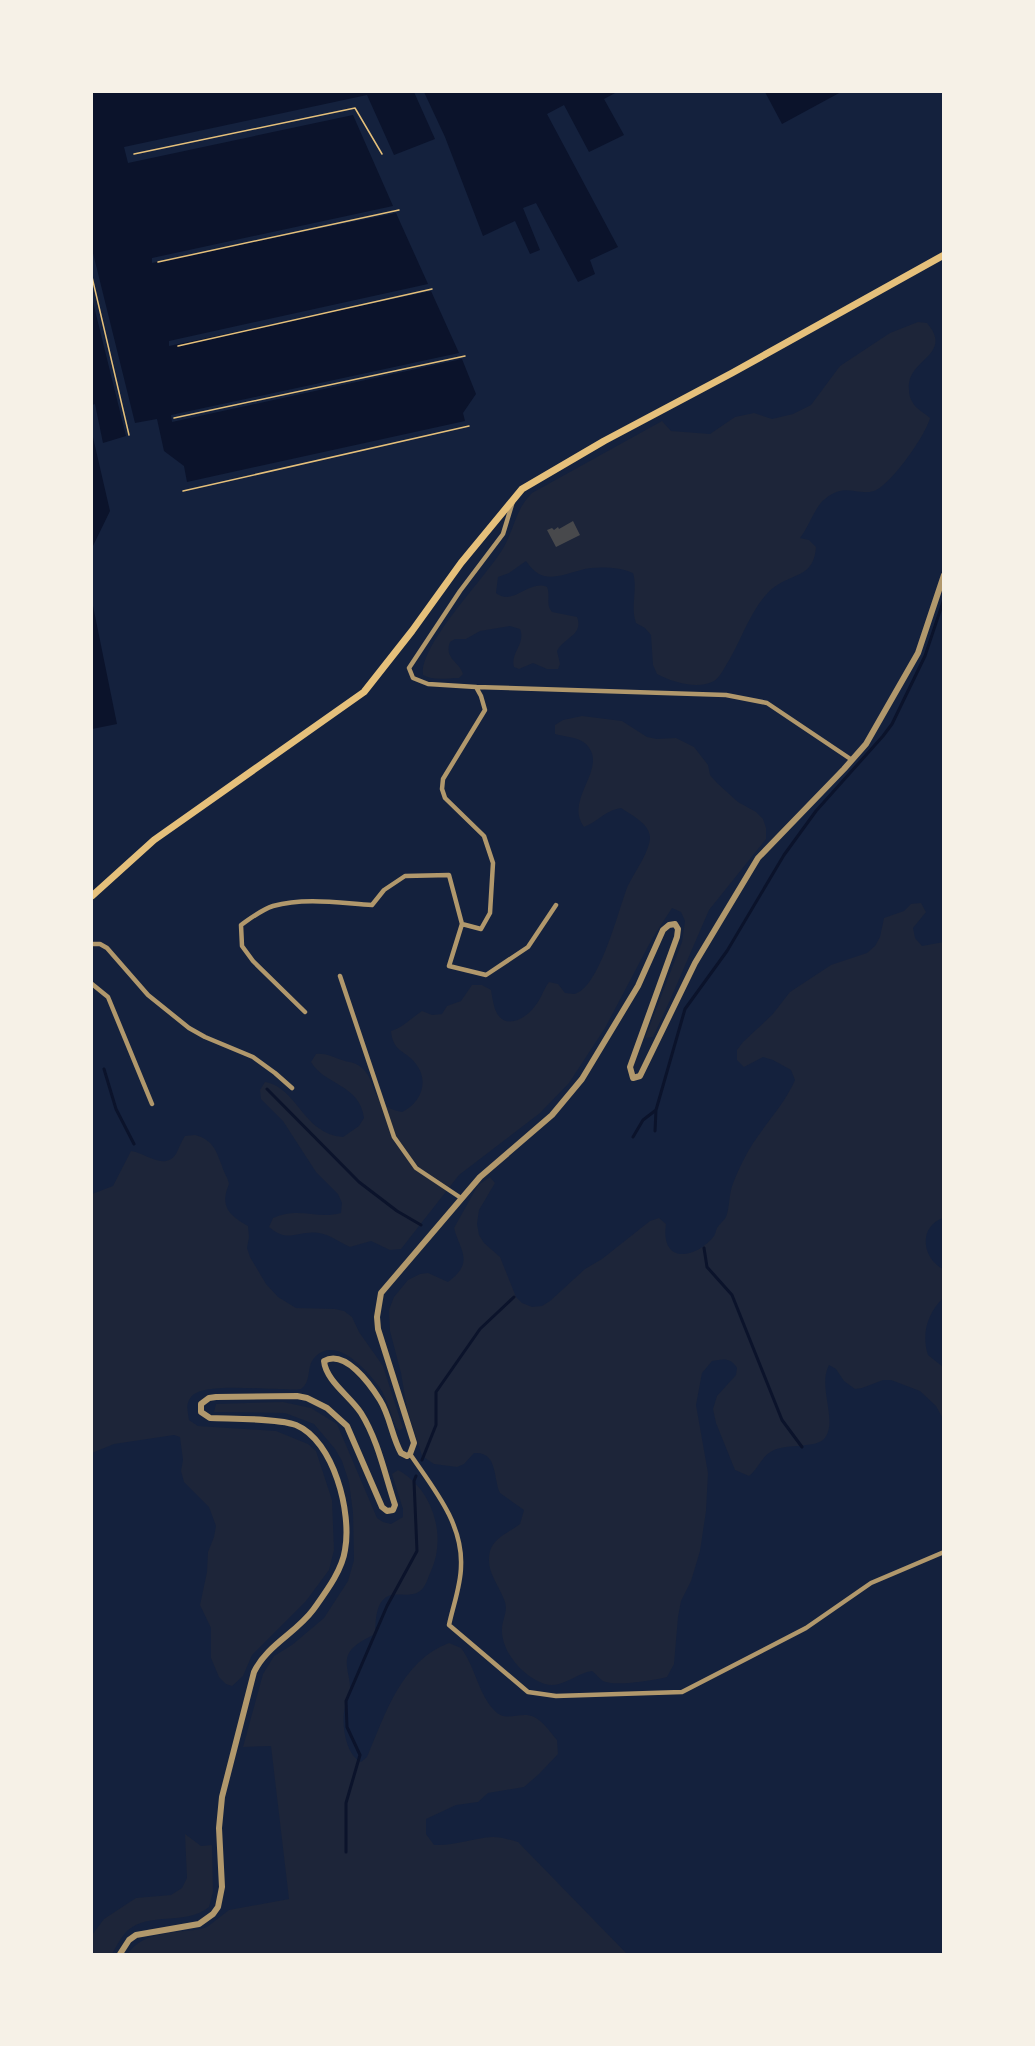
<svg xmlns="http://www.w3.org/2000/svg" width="1035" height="2046" font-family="Cabin,sans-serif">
	<rect width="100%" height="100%" fill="#14213d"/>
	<path fill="#1d2539" d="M918,322l9,1c28,33 -22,36 -18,67 0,4 1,9 4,13 3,6 12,10 17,15 -4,17 -40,68 -56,73 -18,5 -29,-9 -49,8 -10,7 -16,28 -25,39l9,2 7,7c-2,31 -24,26 -43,41 -22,18 -32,55 -48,79 -3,5 -6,11 -11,14 -16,9 -42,1 -57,-7l-4,-9 -2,-30 -6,-7 -9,-5c-6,-17 2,-33 -3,-50 -14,-6 -37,-7 -52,-3 -23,6 -39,15 -55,-9l-17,12 -11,4 -2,16c17,14 33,-14 51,-6 4,9 -2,17 5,25l25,5c7,18 -13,20 -20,34l3,13 -2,5h-11l-14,-6 -14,6 -5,-2c-4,-14 12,-23 6,-38l-10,-3 -30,5 -14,8h-11l-5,3c-6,17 9,19 13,32l-4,4c-12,0 -26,3 -36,-3 -4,-30 63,-98 79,-125 13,-21 12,-39 30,-57l130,-72 9,10 39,3 25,-17 19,-4 18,6 21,-5 18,-9 29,-39 50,-33z
		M582,716l40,5 25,16 10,2 19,-1 18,9 14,18 2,10 7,8 21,19 18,10 7,7 3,9v11l-57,71 -38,88 -18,39 -8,1 37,-96 3,-21 -4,-9 -9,-4 -20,31 -47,89 -36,55 -29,30 -81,62 -58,74 -11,1 -19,-9 -21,6c-11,-5 -19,-12 -31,-14 -22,-3 -30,11 -50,-6l4,-9c28,-12 43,2 68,-5l1,-10 -4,-9 -22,-22 -33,-51 -22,-22 -1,-9 5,-8c32,5 38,52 78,55l16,-11 5,-8c-4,-34 -40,-33 -53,-56l5,-8c10,-1 16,3 26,6 5,2 10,2 14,4 25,13 9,41 46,48 18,-8 28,-30 14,-48 -10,-14 -23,-11 -25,-33 13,-4 20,-13 31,-20l10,4 10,-1 5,-8 14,-5 11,-16h10l9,5c1,6 2,13 4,19 8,22 30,11 40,-3 6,-7 8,-16 14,-24l9,2 7,9c3,0 6,1 9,1 25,-4 45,-86 53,-106 6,-14 23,-36 23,-51 -1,-14 -19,-22 -29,-29 -17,3 -22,13 -37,19 -21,-28 26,-59 2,-83 -7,-7 -21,-7 -31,-10v-9l8,-5z
		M921,903l5,9 -13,16 2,10 7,8 22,-4 -1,276c-25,9 -21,40 0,51v29c-15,15 -22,35 -15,57l15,12v52l-7,-13 -16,-15 -29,-11h-8l-21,8 -7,1 -11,-8 -8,-12 -7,-4c-12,22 10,57 -5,74 -8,9 -37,5 -50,11 -12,5 -15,18 -25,26l-14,-6 -19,-47 -3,-14 4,-13 19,-21 1,-7c-6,-11 -14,-9 -25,-7l-10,12 -6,32 12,68 -2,38 -6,40 -9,30 -10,20 -3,16 -4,47 -7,13c-12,3 -53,10 -64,4 -3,-2 -7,-7 -11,-10 -16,2 -30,18 -47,13 -21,-6 -44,-32 -43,-55 0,-9 6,-17 3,-27 -6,-18 -20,-30 -15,-51 4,-14 20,-19 30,-27l4,-14 -24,-17c-7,-15 -2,-42 -26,-40l-10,11 -7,3 -23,-3 -12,-8 -15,-47 -6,-36 -11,-42 -1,-21 5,-13 14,-17 12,-6 8,-1 20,9c27,-20 12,-31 6,-54l24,-43 12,-8 5,6 -16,27 -2,14 2,11 5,8 16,14 16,40 6,6 10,4 10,-1 8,-5 35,-32 17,-10 48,-38 9,-3 7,6c-6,41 30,35 48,12 1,-1 2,-6 3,-8 2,-4 7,-7 9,-11 3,-7 3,-18 5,-27 2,-8 8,-21 12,-29 14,-30 39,-51 52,-81l-4,-10 -18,-10 -10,-3 -19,10 -7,-7v-10l6,-8 29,-27 18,-23 41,-27 36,-12 8,-7 5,-9 4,-19 20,-7 7,-7z
		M195,1135c18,5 21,15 27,31 1,5 6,12 7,18 0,0 -3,8 -3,9 -4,17 8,25 22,33l1,11 -2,11 3,9 16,27 12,13 18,11 39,1 9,2 8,6 7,15 24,34 20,62 -4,3 -3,-4c-5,-12 -9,-28 -16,-39 -12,-17 -43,-52 -64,-32 -11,10 -3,24 -15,33 -22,3 -98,-9 -110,8 -6,7 -3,15 -2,23l9,6 78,5 32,13 8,7 16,49 2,50 -5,20 -23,31 -54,54 -9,21 -11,10 -6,-2 -7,-7 -8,-19v-30l-11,-23 7,-33 1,-20 6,-15 2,-11 -7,-19 -25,-25 -3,-11 2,-11 -3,-23 -6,-2 -60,9 -22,9v-259l21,-8 18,-35c15,2 33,20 45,3 3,-6 5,-12 9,-18z
		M283,1402l28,6 26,16 40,94 6,4 8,2 12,-7v-8l-11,-35 6,-4c35,19 49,66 33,101 -3,6 -5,16 -11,20 -10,8 -27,-1 -36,8 -9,8 -8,24 -9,35 -9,5 -21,10 -26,19 -6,11 2,25 1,37 -1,7 -5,15 -6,22 -2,15 2,43 17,50l6,-5c18,-42 34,-96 82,-114l12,5c14,18 17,45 33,62 12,14 26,0 40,7 9,4 16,15 23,23l1,14 -19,20 -15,13 -36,6 -10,9 -22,3 -30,14v15l8,11c20,1 39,-7 59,-8 8,0 17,3 25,5l109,112h-499c14,-23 49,-21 73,-25l6,-2 22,-17 60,-11 -18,-153 -28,1 20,-73 11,-18 18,-11 32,-27 24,-37 6,-21 -1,-47 -4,-31 -7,-21 -7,-12 -21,-25 -29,-11 -71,-1 2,-8z
		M185,1834l16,12 11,-1 1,47 -4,15c-23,19 -60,4 -82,24 -6,6 -11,16 -15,23h-20v-19l12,-16 32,-21 35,-3 11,-7 5,-10z"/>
	<path fill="#0b132b" d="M92,92h322l21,47 -41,16 -27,-60 -243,52 4,16 225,-48 40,91 -241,52v5l244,-50 32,71 -259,57v5l262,-55 28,62 -288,62 1,7 290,-63 14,35 -13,19 2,8 -278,61 -3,-16 -20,-15 -7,-32 -22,4 -43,-174z
		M424,92h193l-13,7 20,36 -35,17 -25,-47 -17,9 71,133 -28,13 5,14 -17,8 -42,-79 -13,5 17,42 -10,4 -15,-33 -32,15 -38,-99z
		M765,92h76l-59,32z
		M92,298l34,138 -23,7 -8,-39 -3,1z
		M92,433l18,78 -18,37z
		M92,601l25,123 -25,5z"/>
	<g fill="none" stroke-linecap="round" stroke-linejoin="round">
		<path stroke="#0b132b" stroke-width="3" d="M104,1069l12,40 18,35
			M267,1089l92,93 38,29 24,14
			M655,1131l1,-21 29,-101 42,-58 57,-96 32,-44 67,-75 9,-12 33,-68 19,-57
			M633,1137l10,-17 13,-10
			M704,1248l3,19 25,28 50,125 20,27
			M422,1460l14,-35v-33l44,-63 34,-32
			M346,1852v-49l14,-48 -13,-28 -1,-26 41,-95 30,-55 -3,-70 2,-5"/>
	</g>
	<path fill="#48494c" d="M573,521l7,14 -24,12 -9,-17 5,-2 2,2 4,-3 1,2z"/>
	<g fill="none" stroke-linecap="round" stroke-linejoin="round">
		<path stroke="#e5c07b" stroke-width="1.5" d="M134,154l221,-46 27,46
			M158,262l241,-52
			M92,277l37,158
			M178,346l254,-57
			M174,418l291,-62
			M183,491l286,-65"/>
		<path stroke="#b1986c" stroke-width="4.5" d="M476,687l250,8 41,8 85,57
			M462,924l-13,42 37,9 42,-28 28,-42
			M92,944h8l7,4 41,47 41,33 16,9 48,20 22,16 17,15
			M340,976l54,161 22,31 45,30
			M92,984l16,13 44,107
			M305,1012l-52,-51 -11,-15 -1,-21c10,-7 20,-15 32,-19 32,-9 67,-3 99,-1l12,-15 21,-14 44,-1 13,49 19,5 9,-16 3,-50 -9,-27 -39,-38 -3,-9 1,-10 42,-69 -4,-14 -5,-9 -48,-3 -15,-6 -4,-10 51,-77 43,-57 10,-33
			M410,1454c23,34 53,69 51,112 0,19 -8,40 -12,59l79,67 28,4 126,-4 124,-64 65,-45 73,-31"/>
		<path stroke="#b1986c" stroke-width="6" d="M120,1954l9,-14 7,-5 63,-11 14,-10 5,-7 4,-20 -3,-59 3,-31 32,-125c13,-27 42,-39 59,-62 12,-17 29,-39 32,-60 7,-37 -11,-109 -49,-125 -18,-7 -65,-6 -86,-7l-9,-6v-8l8,-6 7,-1 81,-1 10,2 20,10 20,18 35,81 5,4 6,-1 2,-5c-10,-30 -17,-65 -34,-92 -11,-17 -35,-32 -37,-52 21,-12 46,23 56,39 10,16 12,37 21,53l6,3 3,-2 4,-11 -36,-114 -1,-12 4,-24 99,-116 72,-62 30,-36 56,-93 25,-56 6,-5 6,-1 3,5 -1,8 -47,130 3,11 7,-2 55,-113 63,-105 86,-89 22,-25 52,-91 26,-78"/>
		<path stroke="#e5c07b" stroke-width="7" d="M92,896l62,-56 210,-148 48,-61 49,-68 61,-74 82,-48 128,-68 212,-118"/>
	</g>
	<rect width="1035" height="2046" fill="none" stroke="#f6f1e7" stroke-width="186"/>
</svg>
